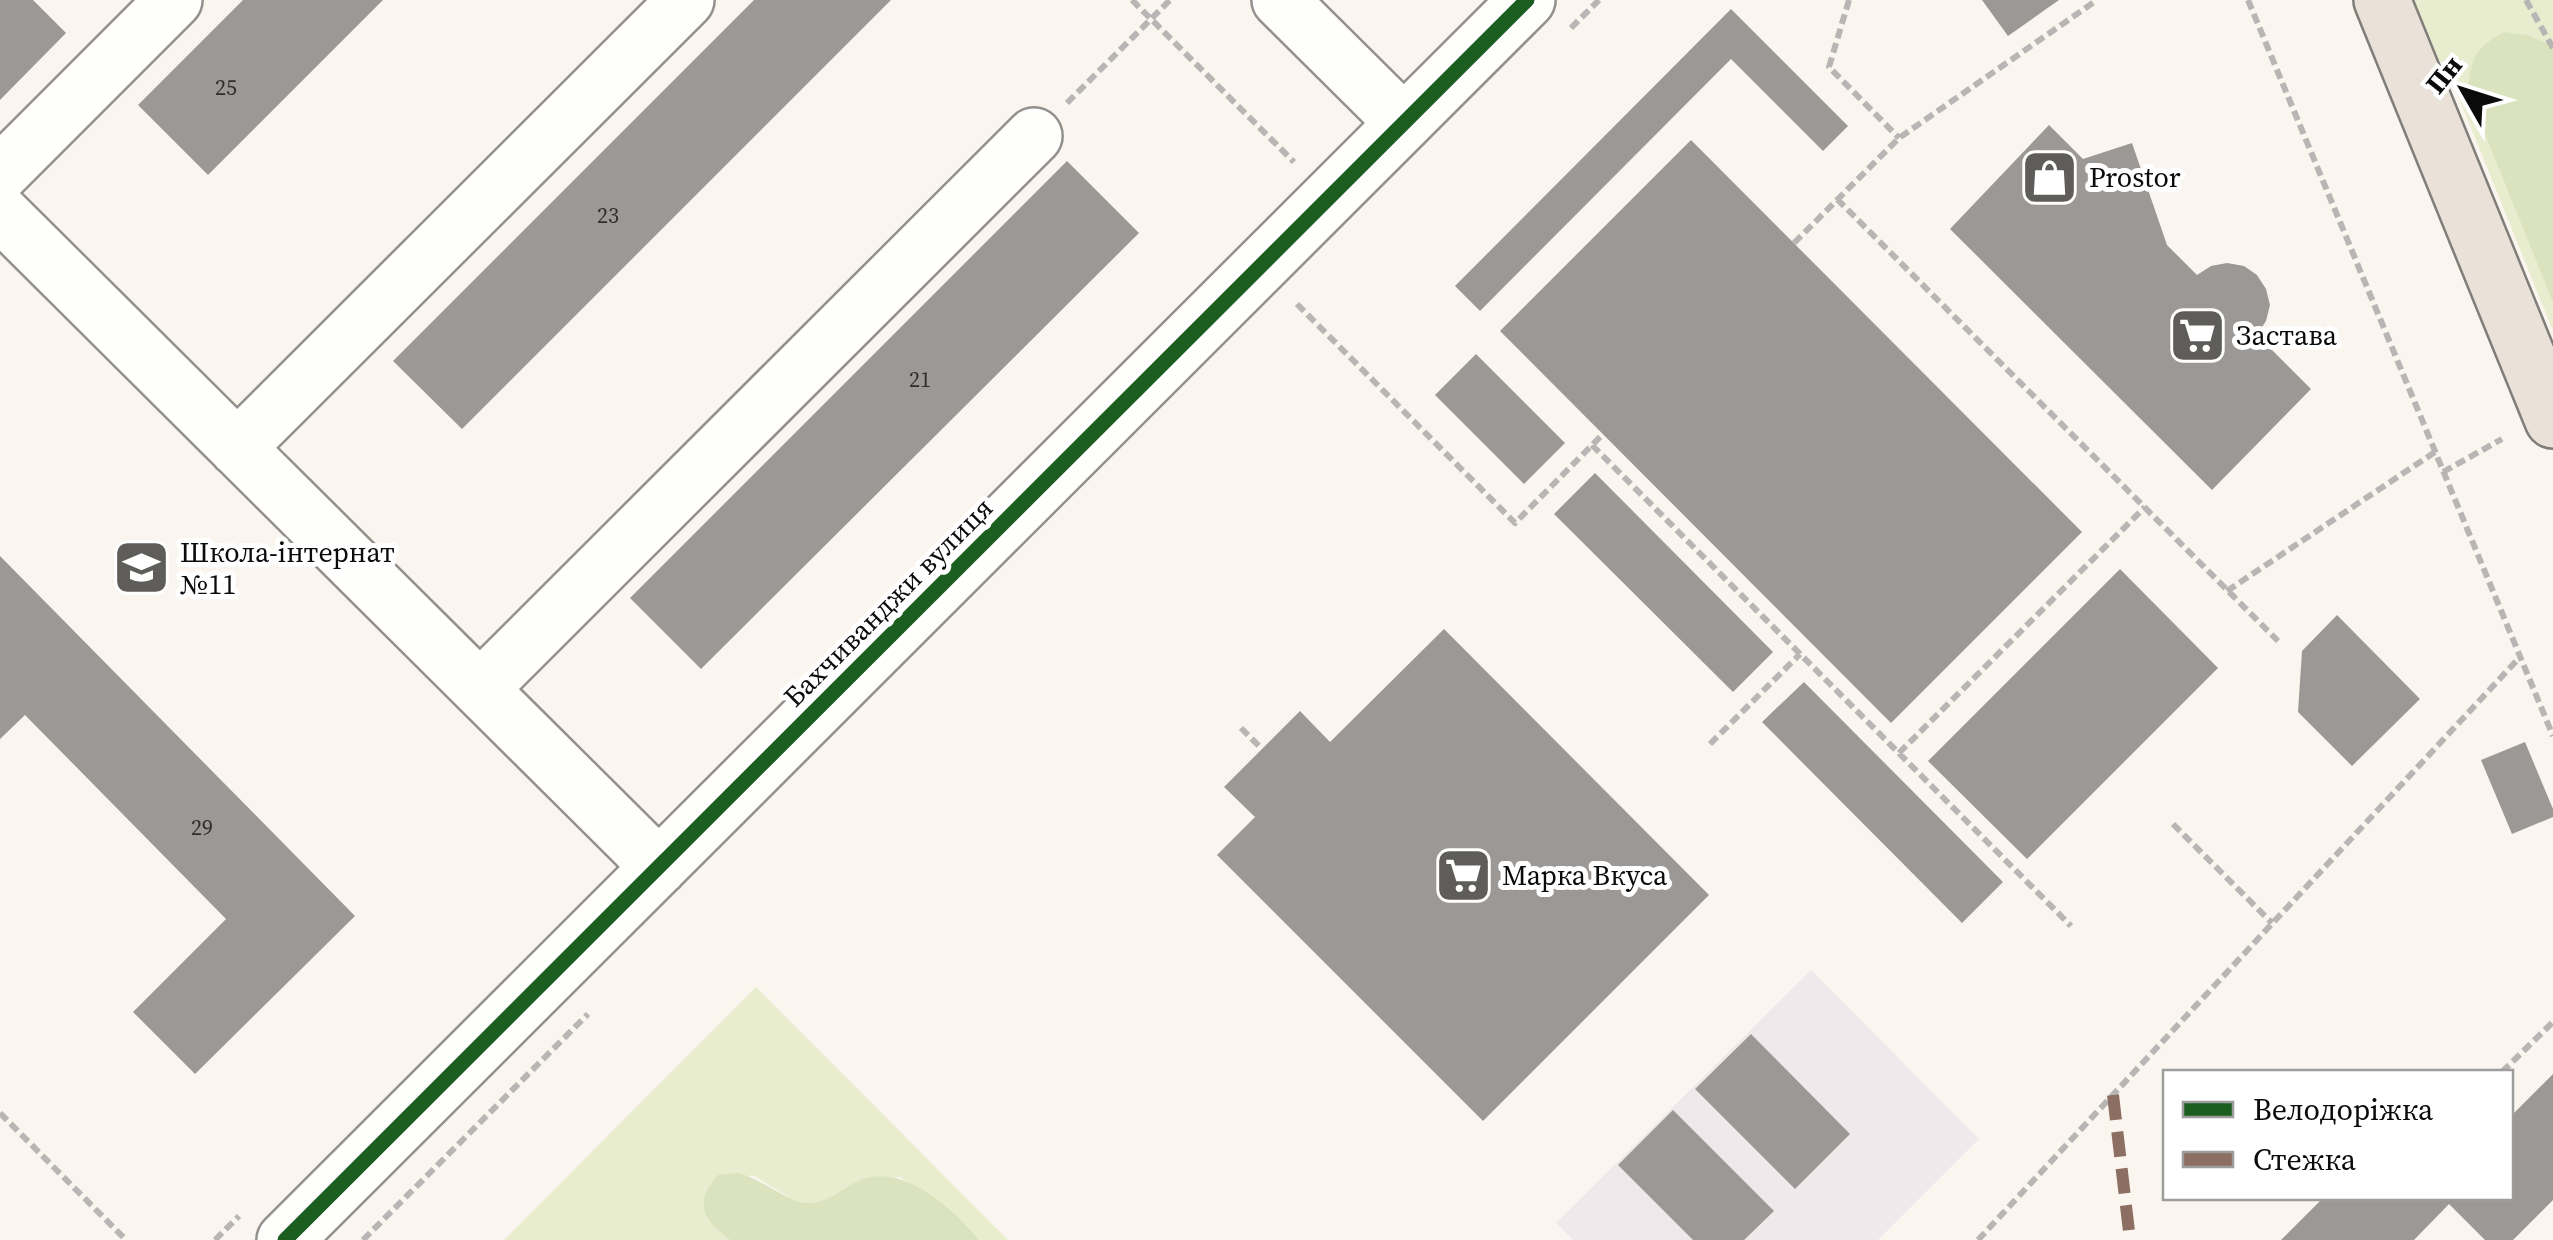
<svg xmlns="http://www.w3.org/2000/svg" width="2553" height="1240" font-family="'Source Serif 4',serif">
	<rect width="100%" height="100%" fill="#faf5ee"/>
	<path fill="#efe9ec" d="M1811,970l168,169 -101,101h-305l-17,-17z"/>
	<path fill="#e8edd0" d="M2408,0h145v46l-85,45 85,212v28l-109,-270 -10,3z
		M756,987l252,253h-29l-42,-39 -37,-24 -42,4 -31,18 -17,5 -18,-5 -38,-23 -36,-1c-25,29 -16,44 12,65h-226z"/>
	<path fill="#dbe3be" d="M2504,32l24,3 25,11v257l-85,-211c3,-33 6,-44 36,-60z
		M737,1173c25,5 45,27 70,30 18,1 34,-13 49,-21 45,-22 95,25 123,58h-249c-28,-21 -37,-37 -12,-65z"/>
	<path fill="#9c9895" d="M0,0h33l33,33 -66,67z
		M243,0h140l-175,175 -70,-70z
		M754,0h137l-429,429 -69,-68z
		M1982,0h77l-51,36z
		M1731,9l117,117 -25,25 -92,-92 -251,252 -25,-25z
		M2049,125l34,34 49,-16 35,102 30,30 14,-9 16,-3 17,3 13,9 9,14 4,16 -4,16 -9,14 54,54 -99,101 -262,-261z
		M1691,140l391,392 -191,191 -391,-392z
		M1067,161l72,72 -438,436 -71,-71z
		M1476,354l89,89 -41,41 -89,-89z
		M1595,473l178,179 -40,40 -179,-178z
		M0,556l355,360 -160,158 -62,-62 93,-93 -201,-204 -25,24z
		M2120,569l98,99 -191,191 -99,-98z
		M2337,615l83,84 -68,67 -54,-54 4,-61z
		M1444,629l265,266 -226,226 -266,-266 38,-38 -31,-30 76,-76 30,31z
		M1804,682l199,200 -41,41 -200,-201z
		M2525,742l28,67v8l-41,17 -31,-74z
		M1751,1034l99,100 -55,55 -100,-100z
		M2553,1074v126l-40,40h-28l-36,-36 -35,36h-133l42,-42h187v-81z
		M1673,1110l101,101 -30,29h-51l-75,-75z"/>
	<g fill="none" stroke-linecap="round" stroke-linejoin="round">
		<defs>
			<path id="minor" d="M1280,0l124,123
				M0,174l174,-174
				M0,212l659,655
				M237,448l449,-448
				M480,689l554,-553
				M285,1240l1242,-1240"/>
			<path id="major" d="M2382,0l171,420"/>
		</defs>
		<use href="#minor" stroke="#93908d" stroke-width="60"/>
		<use href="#major" stroke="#807e7a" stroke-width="60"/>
		<path stroke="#b7b6b5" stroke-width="6" stroke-dasharray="10 5" stroke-linecap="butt" d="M1132,0l162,162
			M1849,0l-20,67 70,71
			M2248,0l305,736
			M2526,0l27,48
			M1571,28l28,-28
			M1067,103l103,-103
			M1837,199l441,442
			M1794,243l105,-105 198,-138
			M1297,304l218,219 88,-89
			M1592,445l479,481
			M2443,472l59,-33
			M2227,591l208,-139
			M1241,728l21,21
			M1710,744l90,-90
			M1899,753l246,-246
			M2173,824l99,99
			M2502,1072l51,-50
			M0,1113l126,127
			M215,1240l24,-24
			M363,1240l225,-226
			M1978,1240l542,-583"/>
		<use href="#minor" stroke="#fefefc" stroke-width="55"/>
		<use href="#major" stroke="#eae1d8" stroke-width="55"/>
		<path stroke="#8d6e63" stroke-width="12" stroke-dasharray="25 12" stroke-linecap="butt" d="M2113,1095l17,145"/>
		<defs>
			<path id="cycleway" d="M285,1240l1242,-1240"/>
		</defs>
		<use href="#cycleway" stroke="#fff" stroke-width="21"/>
		<use href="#cycleway" stroke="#1b5e20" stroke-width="15"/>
	</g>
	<defs>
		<symbol id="shop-square" viewBox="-11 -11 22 22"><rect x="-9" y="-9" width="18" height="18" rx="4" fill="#5f5d5a" stroke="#fff"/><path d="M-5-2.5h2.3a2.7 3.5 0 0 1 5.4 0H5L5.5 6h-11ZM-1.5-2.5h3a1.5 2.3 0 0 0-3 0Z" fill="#fff"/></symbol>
		<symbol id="supermarket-square" viewBox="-11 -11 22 22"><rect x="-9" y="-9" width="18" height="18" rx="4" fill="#5f5d5a" stroke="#fff"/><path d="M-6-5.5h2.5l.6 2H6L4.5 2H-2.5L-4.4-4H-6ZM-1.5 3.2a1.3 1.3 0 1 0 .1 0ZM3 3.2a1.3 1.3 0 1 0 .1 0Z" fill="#fff"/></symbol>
		<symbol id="school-square" viewBox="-11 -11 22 22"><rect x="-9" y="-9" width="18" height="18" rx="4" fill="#5f5d5a" stroke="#fff"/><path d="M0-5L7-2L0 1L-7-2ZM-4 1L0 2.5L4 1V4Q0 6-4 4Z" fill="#fff"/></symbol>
	</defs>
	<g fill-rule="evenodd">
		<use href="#shop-square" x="2018" y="146" width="63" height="63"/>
		<use href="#supermarket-square" x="2166" y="304" width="63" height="63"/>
		<use href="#school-square" x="110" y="536" width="63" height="63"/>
		<use href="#supermarket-square" x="1432" y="844" width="63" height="63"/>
	</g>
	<g text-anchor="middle" stroke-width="10" stroke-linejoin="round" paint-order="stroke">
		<g font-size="22" fill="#2f2e2e">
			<text x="226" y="95">25</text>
			<text x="608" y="223">23</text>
			<text x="920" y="387">21</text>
			<text x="202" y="835">29</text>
		</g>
		<g font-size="28" fill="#0b0b0b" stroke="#fff" text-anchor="start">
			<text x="2089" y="187">Prostor</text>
			<text x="2236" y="345">Застава</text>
			<text x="180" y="562">Школа-інтернат<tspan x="180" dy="32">№11</tspan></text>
			<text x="1502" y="885">Марка Вкуса</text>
		</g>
		<g font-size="28" fill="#0b0b0b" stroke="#fff">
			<text transform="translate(888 602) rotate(-45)" y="10">Бахчиванджи вулиця</text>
		</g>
	</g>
	<rect x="2163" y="1070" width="350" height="130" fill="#ffffff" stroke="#9d9d9d" stroke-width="2.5"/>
	<rect x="2183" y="1102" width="50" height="15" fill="#1b5e20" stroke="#9d9d9d" stroke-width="2.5"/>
	<text x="2253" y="1120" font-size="30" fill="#0b0b0b">Велодоріжка</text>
	<rect x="2183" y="1152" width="50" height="15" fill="#8d6e63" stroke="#9d9d9d" stroke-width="2.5"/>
	<text x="2253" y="1170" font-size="30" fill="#0b0b0b">Стежка</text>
	<g transform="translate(2463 90) rotate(309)" stroke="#ffffff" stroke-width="8" paint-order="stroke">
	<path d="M0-8L18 38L0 25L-18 38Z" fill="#0b0b0b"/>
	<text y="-15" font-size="28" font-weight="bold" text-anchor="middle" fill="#0b0b0b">Пн</text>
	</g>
</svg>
